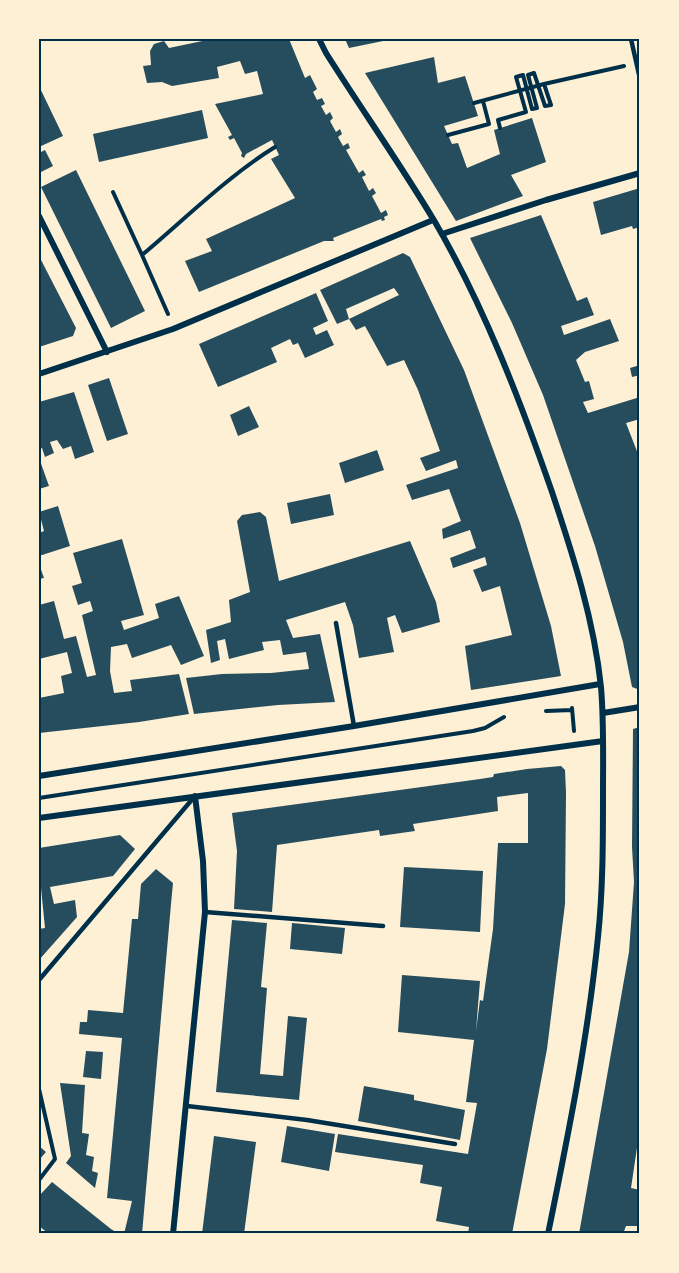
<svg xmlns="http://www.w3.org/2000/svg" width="679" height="1273" font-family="'Noto Sans',sans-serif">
	<rect width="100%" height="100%" fill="#fdf0d5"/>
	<path fill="#264d5e" d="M212,39h77l16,39 5,-3 7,14 -4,3 4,8 5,-2 3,6 -4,2 5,9 4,-3 3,6 -3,3 6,11 4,-3 2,5 -4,3 5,9 5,-3 2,5 -4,2 4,7 9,16 4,-3 3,5 -4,2 7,14 4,-3 3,5 -4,3 9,17 5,-3 2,5 -4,2 1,3 -3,1 -1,-2 -48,19 1,3h-10l-125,51 -14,-31 27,-10 -6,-12 89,-41 -24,-39 8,-4 -7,-15 -26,14 -2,4 -3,-2 1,-3 -8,-15 -4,2 -2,-3 4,-2 -17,-31 48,-10 -6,-23 -12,3 -5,-13 -23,6 2,11 -47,8 -10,-4 -15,1 -4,-17 8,-1 -1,-14 4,-7 10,-3 5,7z
		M345,39h43v1l-39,8z
		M434,57l4,26 27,-7 13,40 -34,10 8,18 6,-1 9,25 33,-14 -6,-24 38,-12 14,44 -35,13 12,21 -67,25 -91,-148z
		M39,86l24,50 -24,11z
		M202,110l6,28 -109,24 -6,-28z
		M45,150l8,16 -14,7v-20z
		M76,170l69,141 -34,17 -70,-141z
		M640,188v39l-7,2 -1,-3 -31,9 -8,-33z
		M541,215l36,86 10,-4 7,18 -33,11 3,9 46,-16 9,22 -34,11 -9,8 9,22 4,-1 5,18 -11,3 5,11 52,-16v22l-14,4 14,36v86l-3,1 3,7v137l-8,-3 -9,-45 -28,-96 -52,-151 -31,-72 -42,-85z
		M403,253l7,4 54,113 56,153 31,103 10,50 -90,14 -6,-44 47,-11 -12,-49 -18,6 -9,-22 14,-5 -2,-8 -32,11 -3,-10 26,-10 -6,-18 -27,9 -1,-10 19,-8 -12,-32 -37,11 -6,-15 52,-17 -2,-8 -30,11 -6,-13 20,-7 -22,-61 -14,-30 -17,6 -22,-40 -9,4 -7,-11 50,-24 -5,-7 -48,21 3,10 -12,5 -17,-34z
		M39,256l37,72 -3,8 -34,11z
		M316,293l12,28 -15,7 3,7 11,-5 7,15 -29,13 -7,-15 -5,2 -3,-6 -19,9 6,14 -59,25 -19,-43z
		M640,365v10l-8,2 -2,-9z
		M109,378l19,56 -21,7 -19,-56z
		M74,392l20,60 -19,7 -4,-13 -8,3 -6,-9 -7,2 4,11 -9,4 -3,-9 -3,1v-47z
		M249,406l10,21 -21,9 -8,-21z
		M377,450l7,20 -39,13 -6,-20z
		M39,458l10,28 -10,3z
		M330,494l4,21 -43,9 -4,-21z
		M58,506l12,40 -31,10v-23l5,-2 -5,-19z
		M260,512l6,5 13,64 131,-40 26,61 4,20 -38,11 -7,-18 -8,3 7,34 -35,6 -6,-33 -8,-23 -59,18 7,18 27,-4 15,68 -57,3 -84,9 -8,-36 36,-4 49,-1 38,-4 -3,-17 -23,3 -3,-15 -18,2 2,8 -35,9 -4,-20 -8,2 3,19 -9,3 -5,-33 25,-8 -2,-22 21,-8 -13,-71 5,-6z
		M122,539l22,76 -23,6 3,9 35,-12 -4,-14 24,-8 25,60 -23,9 -10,-20 -39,13 -5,-14 -16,3 -1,24 4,22 18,-2 -2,-11 49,-6 10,40 -50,8 -100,11v-35l25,-5 -3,-17 11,-3 -5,-21 -28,7v-54l15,-4 10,38 12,-3 11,41 9,-2 -14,-60 11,-4 -3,-10 -12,4 -6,-19 10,-3 -9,-30z
		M39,564l5,14 -5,1z
		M640,727v414h-2l-7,47 9,2v36h-14l-3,8h-44l50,-282 5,-70 -2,-35 1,-118z
		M561,766l4,4 1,23 -1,111 -18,145 -35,185h-44l1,-7 -33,-6 6,-34 -22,-4 3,-18 -88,-13 3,-18 130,20 9,-51 -11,-1 8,-62 -76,-8 4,-57 78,6 -4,50 4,-31 3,1 10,-72 5,-86h30v-50l-31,4 1,14 -85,13 2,7 -35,5 -1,-6 -102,15 -5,67 -38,-3 3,-58 -5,-38 248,-34 13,-2 1,-3 33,-5z
		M120,835l15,14 -22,27 -63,11 4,17 21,-4 2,17 -38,43v-31l6,-1 -4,-40h-2v-40z
		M404,867l79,4 -3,61 -80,-5z
		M156,869l17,14 -2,21 -29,330h-18l8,-33 -25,-3 15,-160 -43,-4 1,-12h7l1,-12 35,3 9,-94h6l3,-35z
		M232,920l35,3 -6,64 6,1 -7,86 23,2 5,-60 19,2 -8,82 -83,-8z
		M292,923l53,5 -3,26 -52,-5z
		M86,1051l17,1 -2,27 -18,-2z
		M60,1083l25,2 -3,48 7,1 -3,21 8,2 -2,14 6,2 -3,15 -29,-25 5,-7z
		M364,1086l50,9v5l51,10 -5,30 -102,-19z
		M287,1126l48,8 -6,37 -48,-9z
		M214,1136l42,6 -12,92h-42z
		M39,1146l7,6 -7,8z
		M52,1182l59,47 8,5h-70l-10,-8v-30z"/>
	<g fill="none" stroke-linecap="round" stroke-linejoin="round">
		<path stroke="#003049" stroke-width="4" d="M474,103l70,-19 80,-18
			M500,128l-2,-8 28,-8 -10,-35 7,-2 9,34 5,-1 -9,-33 6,-2 11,33 6,-1 -7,-21
			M448,135l41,-11 -6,-23
			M113,192l29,63
			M168,314l-26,-59c43,-36 86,-79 133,-108
			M572,708l2,23
			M546,711l26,-1
			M39,798l434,-67 12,-3 19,-11
			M39,1089l16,70 -16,21"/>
		<path stroke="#003049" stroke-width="4.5" d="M631,39l9,40
			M336,623l18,103
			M205,912l178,14
			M39,980l156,-184
			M187,1106l120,14 148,24"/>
		<path stroke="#003049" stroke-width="6" d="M319,39l7,14c36,57 75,112 109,169 49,84 85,178 117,270 21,63 42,128 49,195 3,35 2,71 2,106 0,48 0,96 -5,144 -10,100 -30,199 -50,297
			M39,216l68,136
			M442,234l104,-34 94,-27
			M39,374l134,-45 260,-109
			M603,713l37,-6
			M39,776l315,-50 246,-42
			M39,818l564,-77
			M173,1234l32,-322 -2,-51 -8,-65"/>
	</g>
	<rect width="679" height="1273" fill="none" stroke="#fdf0d5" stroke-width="81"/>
	<rect x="40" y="40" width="598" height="1192" fill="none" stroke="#003049" stroke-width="2"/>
</svg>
